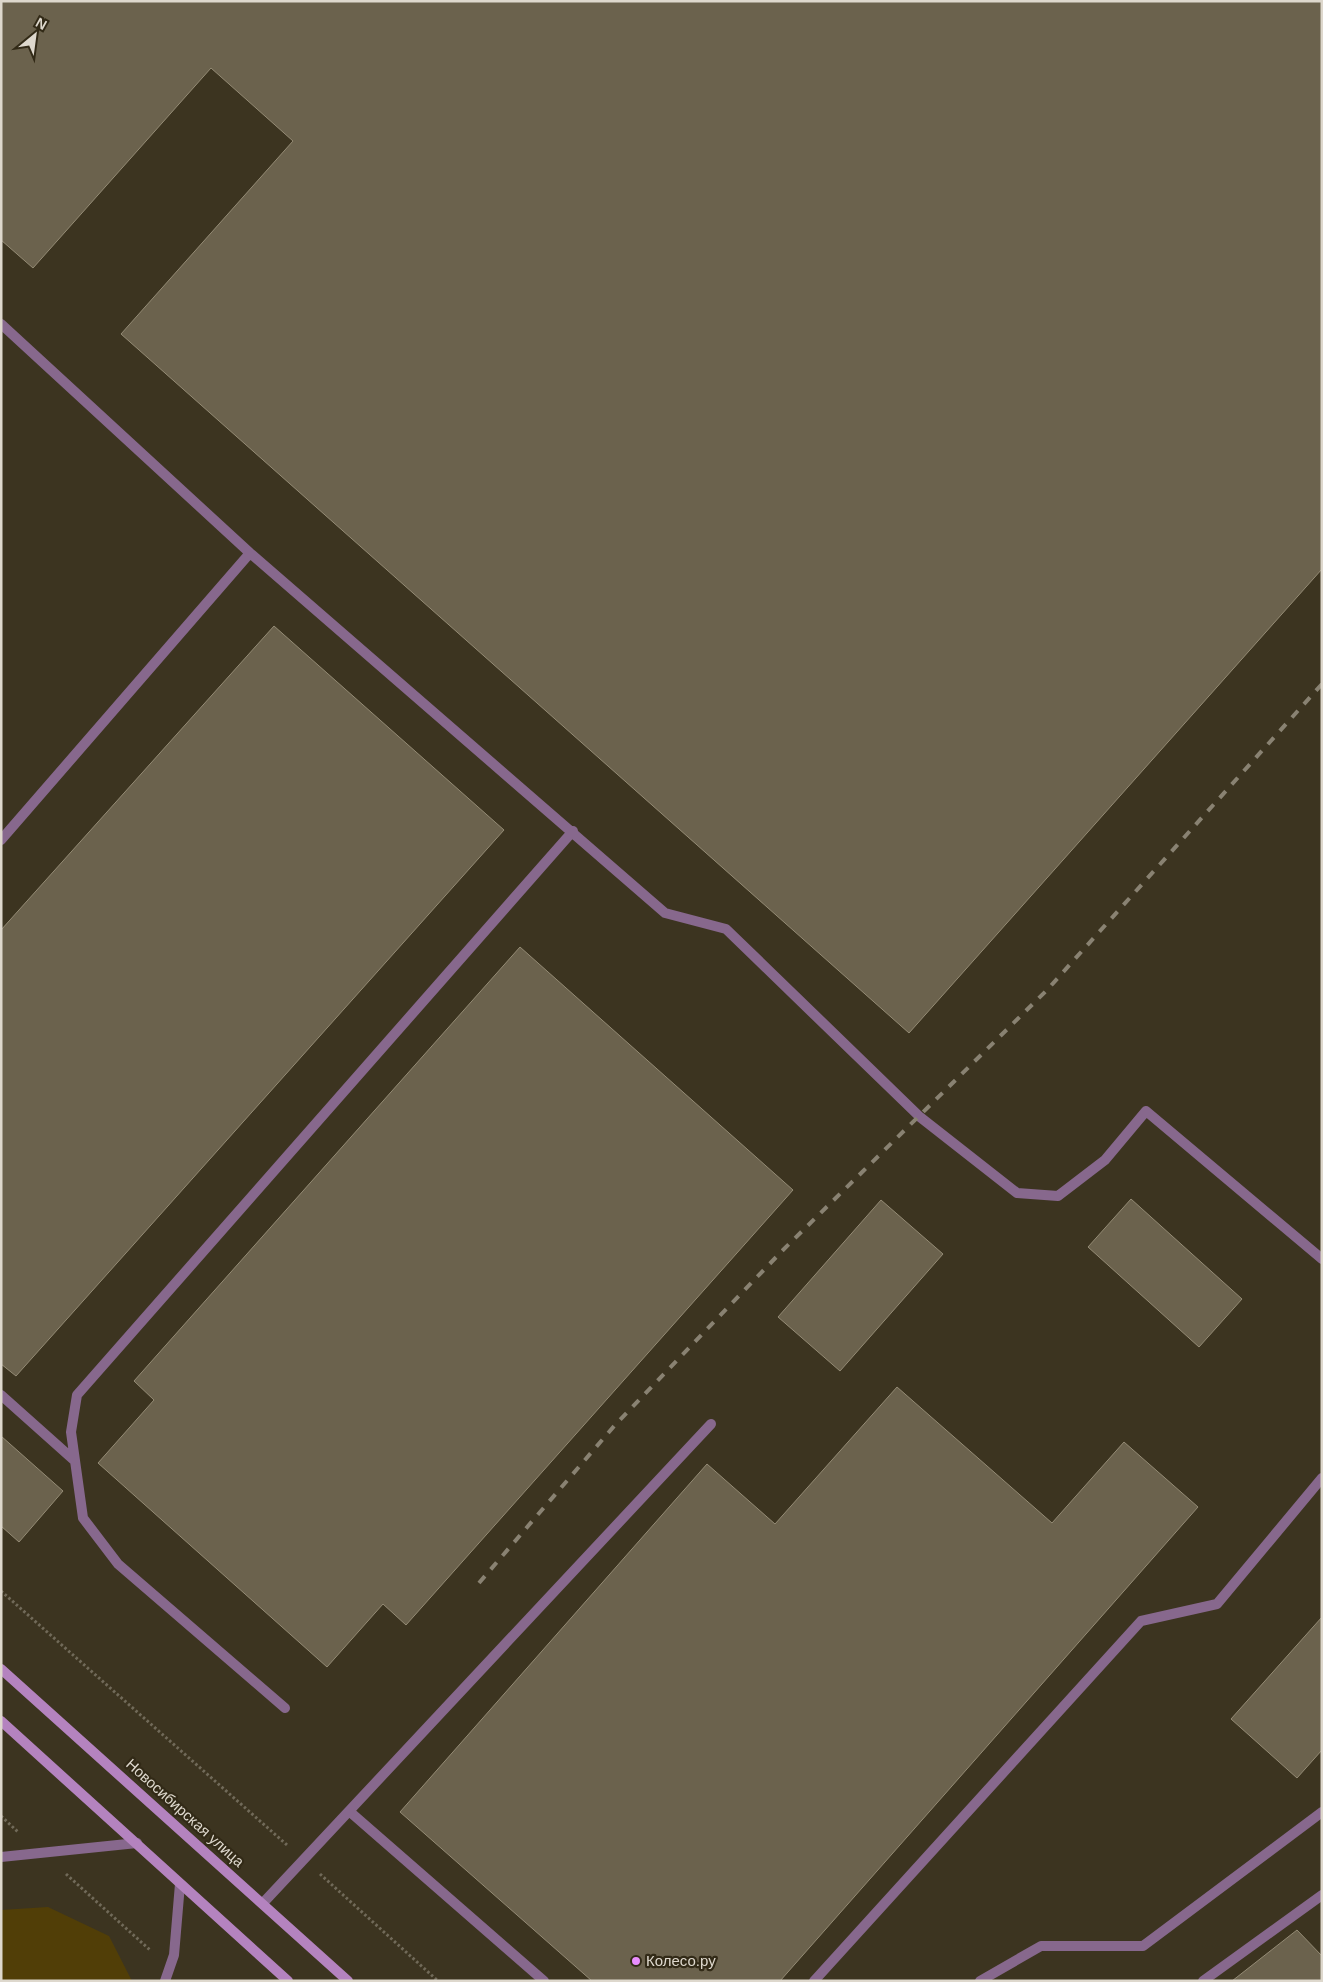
<svg xmlns="http://www.w3.org/2000/svg" width="1323" height="1982" font-family="Arial,sans-serif">
	<rect width="100%" height="100%" fill="#3c3420"/>
	<path fill="#513e07" d="M48,1907l61,29 23,45h-131v-71z"/>
	<path fill="#6b624d" stroke="#948b75" d="M1,1h1321v568l-413,464 -788,-699 172,-193 -82,-73 -178,200 -32,-28z
		M274,626l230,204 -488,546 -15,-12v-434z
		M520,947l273,243 -387,435 -23,-21 -56,63 -229,-204 56,-63 -20,-19z
		M1131,1199l111,100 -43,48 -111,-100z
		M881,1200l62,54 -103,117 -62,-54z
		M897,1387l155,136 72,-81 74,65 -418,474h-188l-192,-169 307,-348 68,60z
		M1,1436l62,55 -44,51 -18,-16z
		M1322,1617v133l-25,28 -66,-59z
		M1297,1930l25,26v25h-90z"/>
	<g fill="none" stroke-linecap="round" stroke-linejoin="round">
		<path stroke="#716a59" stroke-width="3" stroke-dasharray="2.5 2.5" stroke-linecap="butt" d="M1,1591l286,254
			M1,1816l17,16
			M66,1874l84,76
			M320,1874l118,107"/>
		<path stroke="#87688d" stroke-width="10" d="M1,324l249,229 415,360 61,16 194,188 97,76 41,3 47,-36 41,-49 176,148
			M1,840l249,-287
			M1,1395l74,66
			M285,1708l-167,-144 -35,-46 -12,-86 6,-37 496,-564
			M349,1811l195,170
			M1,1857l136,-14
			M263,1903l448,-479
			M165,1981l9,-26 6,-71
			M814,1981l327,-360 76,-17 105,-126
			M980,1981l61,-35h102l179,-134
			M1203,1981l119,-86"/>
		<path stroke="#b483bf" stroke-width="10" d="M1,1669l347,312
			M1,1721l287,260"/>
		<path stroke="#898272" stroke-width="4" stroke-dasharray="9 9" stroke-linecap="butt" d="M479,1583l136,-158 168,-175 264,-260 275,-306"/>
	</g>
	<circle fill="#e98dfe" stroke="#322a17" stroke-width="2" cx="636" cy="1961" r="5"/>
	<g text-anchor="middle" stroke-width="4.5" stroke-linejoin="round" paint-order="stroke">
		<g font-size="15" fill="#ded8cd" stroke="#322a17">
			<text transform="translate(185 1813) rotate(42)" y="5">Новосибирская улица</text>
		</g>
		<g font-size="15" fill="#ded8cd" stroke="#322a17" text-anchor="start">
			<text x="646" y="1966">Колесо.ру</text>
		</g>
	</g>
	<rect width="1323" height="1982" fill="none" stroke="#ded8cd" stroke-width="5"/>
	<g transform="translate(35 35) rotate(29)" stroke="#322a17" stroke-width="4" paint-order="stroke">
	<path d="M0-4L9 19L0 12L-9 19Z" fill="#ded8cd"/>
	<text y="-8" font-size="14" font-weight="bold" text-anchor="middle" fill="#ded8cd">N</text>
	</g>
</svg>
